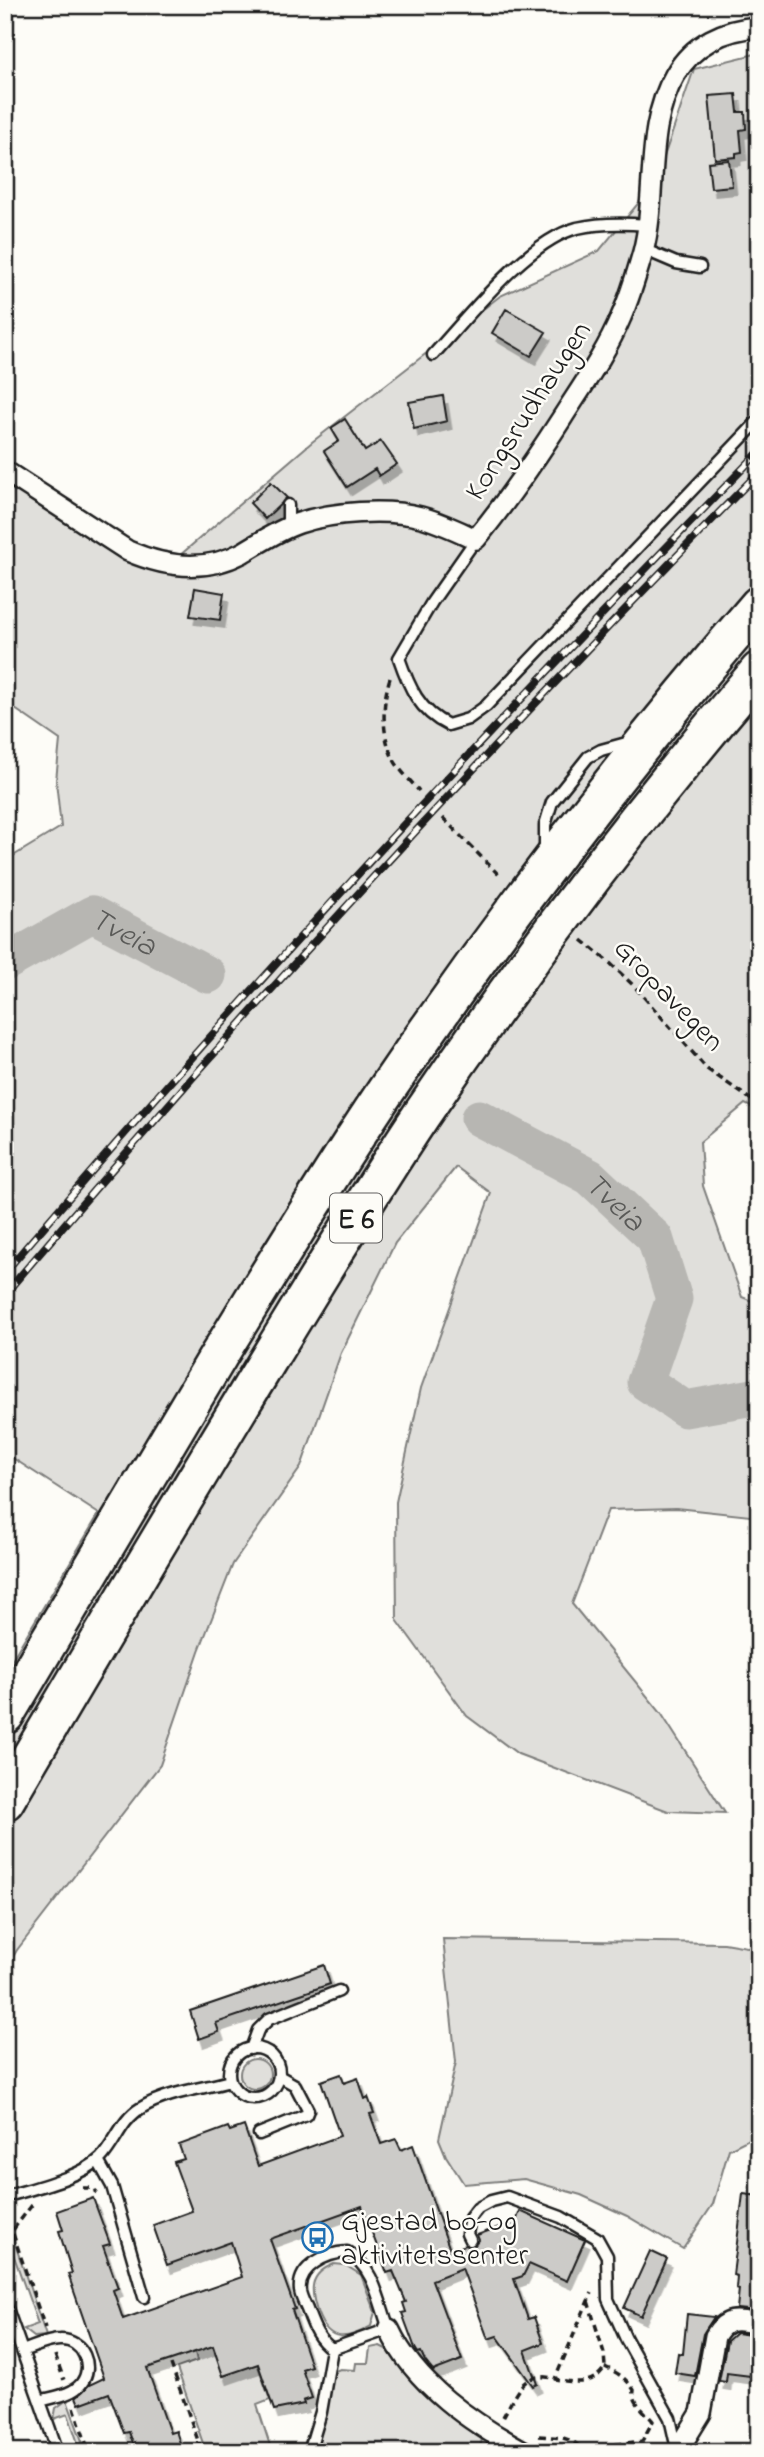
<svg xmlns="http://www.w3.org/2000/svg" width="764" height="2457" font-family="'Indie Flower',sans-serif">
	<defs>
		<filter id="shadow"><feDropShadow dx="4.5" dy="8" stdDeviation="0" flood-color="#0004"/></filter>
	</defs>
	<rect width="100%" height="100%" fill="#fdfcf7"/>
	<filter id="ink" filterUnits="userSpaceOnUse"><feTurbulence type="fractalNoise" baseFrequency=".0143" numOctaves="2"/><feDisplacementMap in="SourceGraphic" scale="14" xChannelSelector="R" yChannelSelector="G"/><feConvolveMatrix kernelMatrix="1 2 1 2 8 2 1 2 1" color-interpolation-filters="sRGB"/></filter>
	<g filter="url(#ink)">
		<path fill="#e0dfdb" stroke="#7e7e7c" stroke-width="2" fill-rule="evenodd" d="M759,53v1058l-14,-7 -45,38 3,44 39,111 17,7v213l-83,-9 -68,2 -36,94 89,109 64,100 -57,-2 -150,-57 -51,-38 -70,-96 -1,-118 25,-114 70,-195 -35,-26 -61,76 -54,110 -40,114 -68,97 -34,87 -39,114 -143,185 -12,20v-299l94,-157 -94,-61v-592l56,-34 -5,-46 4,-41 -55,-38v-216l167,76 140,-120 188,-146 99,-45 56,-68 39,-114z
			M443,1939l281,4 35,6v185l-30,15 -16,55 -30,45 -56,-33 -46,-21 -57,-16 -60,5 -18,-28 -7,-17 17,-77z
			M240 2074a15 15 0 1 1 30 0a15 15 0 1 1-30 0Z
			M10,2229l36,107 -12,1 -10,-8 14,-5 -33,-93z
			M334,2264l11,1 16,10 14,37 -4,14c-24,14 -42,17 -53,-12 -8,-23 -10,-40 16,-50z
			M245,2329l25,71 -13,5 15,47h-66l-29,-84 20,-7 -2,-9zM230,2348l9,22 -15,6 -9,-23z
			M380,2346l10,5 17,22 75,64c0,8 -3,11 -9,15h-143l-12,-9 17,-72 5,-2 15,1 1,-7h12l2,-15z
			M67,2400l19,52h-5l-13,-38 -14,5 2,-11z"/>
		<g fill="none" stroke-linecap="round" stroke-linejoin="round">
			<g stroke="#b7b6b2" stroke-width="37">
				<path id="s1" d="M5,963l87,-49 116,61"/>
				<path id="s2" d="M479,1118l111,59 65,61 19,61 -29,83 40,27 74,-13"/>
			</g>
		</g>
		<path fill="#cccbc8" stroke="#1c1c1c" stroke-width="2" filter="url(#shadow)" d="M736,94l2,18h7l1,17 -6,1 2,22 -6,1v4l-21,2 -6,-63z
			M729,160l3,26 -21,2 -3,-26z
			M506,309l40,23 -15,24 -39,-23z
			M443,396l4,25 -33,8 -5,-27z
			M345,419l20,32 16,-10 16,23 -18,12 -4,-7 -28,18 -23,-36 15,-10 -8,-13z
			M271,482l16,16 -22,21 -15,-16z
			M195,588l29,5 -4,27 -30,-4z
			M324,1965l6,19 -114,39 3,9 -20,7 -9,-28z
			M341,2074l3,9 14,-5 7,21 3,-2 6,16 -4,1 11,30 15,-5 5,11 12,-5 37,105 15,-5 9,1 5,-6 -2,-5 39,-14 4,-10 65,29 -18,41 -38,-17 -6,12 -9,3 14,40 6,-2 9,26 -18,7 12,34 -4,2 -36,-50 -9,3 -26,-71 -30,12 30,80 -29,11 -8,-10 -4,-9 -3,1 -3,-5 -13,-35 4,-1 -3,-9 3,-1 -13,-31 -6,2 -25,-67 -92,33 25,70 -3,1 19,56 -9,3 10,29 -9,3 1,3 -30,6 -16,-46 -35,12 -10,-30 -66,22 23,65 6,-2 7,21h-40l-2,-5 -6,2 -6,-17 -5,1 -15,-40 -30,11 -3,-7 13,-12 15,-7 -36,-104 4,-1 -13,-42 4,-1 -6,-19 36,-13 17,46 -7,2 15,42 -5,2 10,29 119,-42 -11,-35 -64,23 -14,-40 39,-14 -18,-49 10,-3 -5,-14 49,-18 2,4 14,-5 14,40 82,-30 -19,-55z
			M743,2194l16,2v115l-22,-2 2,-20 -3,-1 1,-12 -4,-1z
			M650,2251l17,8 -26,57 -17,-8z
			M687,2314l27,3 -11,17 -8,42 -20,-3 3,-20 5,1z
			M736,2333l23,3v41l-32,-4 -1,9 -7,-1 8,-40z"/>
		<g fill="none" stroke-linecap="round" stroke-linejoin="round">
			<defs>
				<path id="lane" d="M643,249l33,14 24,4
					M433,355c35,-38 94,-114 144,-127 22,-5 48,-5 70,-3
					M288,527v-22
					M476,539l-44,63 -33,56c10,29 20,53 49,67l20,-6 18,-13 273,-286
					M545,851v-26l7,-23 36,-45 13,-7 29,-8
					M229 2073a25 25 0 1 1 50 0a25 25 0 1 1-50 0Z
					M251,2049l7,-19 11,-11 70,-28
					M259,2134l47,-19 2,-5 -13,-25 -16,-9
					M98,2161l14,25 32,111
					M5,2197c28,-9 75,-19 96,-39 15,-16 20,-38 40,-50 26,-16 61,-19 89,-27
					M470,2240l-3,-6 3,-16 8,-10 13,-7 16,-4 54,20 36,21 10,18 1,43 18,40 44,79 7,31
					M347,2252c27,14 32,50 42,77l-57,20c-14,-10 -18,-21 -24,-37 -2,-6 -7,-14 -8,-21 -3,-25 27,-38 47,-39z
					M5,2303l53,149
					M22,2351c12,-4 26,-11 38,-11 23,-1 35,27 21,44 -9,11 -28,13 -41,17
					M309,2452l12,-40 11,-63
					M488,2452l14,-13"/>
				<path id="street" d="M5,471l123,80c37,16 76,22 114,2 19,-11 36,-23 57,-30 33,-11 88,-15 122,-6 19,5 37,14 55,22 32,-39 59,-79 86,-121 21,-33 44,-65 59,-101 9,-20 16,-44 22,-65 15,-57 1,-124 32,-177 18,-31 49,-46 84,-48
					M389,2329c26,56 83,94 136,123
					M677,2452l24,-39 14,-77c12,-20 23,-16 44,-12"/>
				<path id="highway" d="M5,1715c71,-121 142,-241 214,-360 54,-88 108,-177 166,-263 115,-169 240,-332 374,-487
					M5,1801c88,-150 176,-298 266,-446 49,-80 97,-160 149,-238 104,-154 218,-304 339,-446"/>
			</defs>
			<use href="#lane" stroke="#1c1c1c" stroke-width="15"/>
			<use href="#street" stroke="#1c1c1c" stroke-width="24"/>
			<use href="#highway" stroke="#1c1c1c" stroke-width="42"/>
			<path stroke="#1c1c1c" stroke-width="3.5" stroke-dasharray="7 5" stroke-linecap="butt" d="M390,678c-8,25 -9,58 4,82 6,11 17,21 25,31
				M443,818l56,57
				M582,940l28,23 25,24 72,82 52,36
				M83,2188h8l6,5
				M32,2205l-20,26 33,97
				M588,2301l16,52 1,14c-12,19 -30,16 -50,12l33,-78 4,-8
				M55,2355l9,25
				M171,2364l31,88
				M74,2407l15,45
				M503,2417c14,-24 19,-48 52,-38
				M539,2436l24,2 9,3 16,11
				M593,2452l10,-6 39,-5 11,-20c-8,-10 -21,-18 -19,-31 -8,-12 -16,-17 -29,-23"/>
			<use href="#lane" stroke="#fdfcf7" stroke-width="10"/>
			<use href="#street" stroke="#fdfcf7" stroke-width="19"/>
			<use href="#highway" stroke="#fdfcf7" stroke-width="37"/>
			<defs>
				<path id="rail" d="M5,1272c241,-283 494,-554 754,-820
					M5,1294c241,-284 493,-557 754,-822"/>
			</defs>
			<use href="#rail" stroke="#1c1c1c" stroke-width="8"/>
			<use href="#rail" stroke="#fdfcf7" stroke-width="5" stroke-dasharray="16" stroke-linecap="butt"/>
		</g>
	</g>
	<defs>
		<symbol id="bus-ring" viewBox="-11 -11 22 22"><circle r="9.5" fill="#fdfcf7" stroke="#1f6fb2" stroke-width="1.5"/><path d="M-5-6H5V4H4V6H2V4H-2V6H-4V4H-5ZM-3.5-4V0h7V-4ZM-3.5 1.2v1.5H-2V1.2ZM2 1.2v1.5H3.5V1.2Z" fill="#1f6fb2"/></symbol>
	</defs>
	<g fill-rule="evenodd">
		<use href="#bus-ring" x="300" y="2220" width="35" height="35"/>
	</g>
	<g text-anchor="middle" stroke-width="5" stroke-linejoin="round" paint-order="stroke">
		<rect fill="#fdfcf7" stroke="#605f5e" stroke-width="2" x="330" y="1193.5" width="52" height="49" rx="5"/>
		<g font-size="28" font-weight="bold" fill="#1c1c1c">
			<text x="356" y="1228">E 6</text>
		</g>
		<g font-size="30" fill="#1c1c1c" stroke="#fdfcf7">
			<text transform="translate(527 410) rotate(-57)" y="10">Kongsrudhaugen</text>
			<text transform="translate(670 994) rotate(46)" y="10">Gropavegen</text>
		</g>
		<g font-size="30" fill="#1c1c1c" stroke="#fdfcf7" text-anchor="start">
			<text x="341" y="2230">Gjestad bo-og<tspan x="341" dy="34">aktivitetssenter</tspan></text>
		</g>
		<g font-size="32" font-style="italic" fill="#5a5a58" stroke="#fdfcf7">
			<text dy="11" stroke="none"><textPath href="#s1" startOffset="136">Tveia</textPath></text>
			<text dy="11" stroke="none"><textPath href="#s2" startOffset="161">Tveia</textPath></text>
		</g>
	</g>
	<rect width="764" height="2457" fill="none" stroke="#fdfcf7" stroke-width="28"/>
	<rect x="14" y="14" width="736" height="2429" fill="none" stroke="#1c1c1c" stroke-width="2.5" filter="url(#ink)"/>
</svg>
